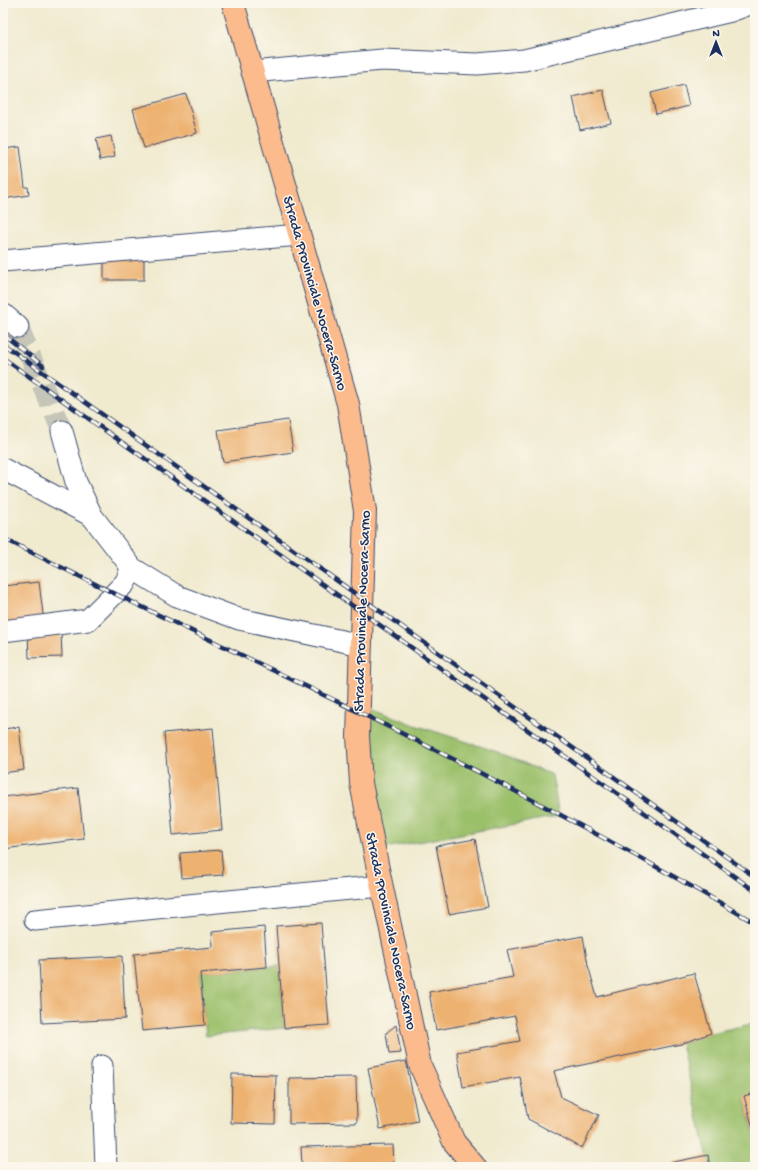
<svg xmlns="http://www.w3.org/2000/svg" width="758" height="1170" font-family="'Gochi Hand',sans-serif">
	<rect width="100%" height="100%" fill="#fbf7ec"/>
	<filter id="ink" filterUnits="userSpaceOnUse"><feTurbulence type="fractalNoise" baseFrequency=".025" numOctaves="2"/><feDisplacementMap in="SourceGraphic" scale="8" xChannelSelector="R" yChannelSelector="G"/><feConvolveMatrix kernelMatrix="1 2 1 2 8 2 1 2 1" color-interpolation-filters="sRGB"/></filter>
	<filter id="wash" filterUnits="userSpaceOnUse"><feTurbulence type="fractalNoise" baseFrequency=".012" numOctaves="4" result="noise"/><feDisplacementMap in="SourceGraphic" scale="16" xChannelSelector="R" yChannelSelector="G"/><feGaussianBlur stdDeviation="0.9" result="paint"/><feColorMatrix in="noise" values="0 0 0 0 0 0 0 0 0 0 0 0 0 0 0 0 0 1.4 0 .05"/><feComposite in="paint" operator="in"/></filter>
	<g filter="url(#wash)">
		<rect width="100%" height="100%" fill="#f0eacf"/>
		<path fill="#9bc06b" stroke="#5b7864" d="M358,703l57,22 80,26 57,24 7,41 -185,34z
			M279,966l5,62 -78,8 -6,-63z
			M755,1023v70l-11,4 11,41v28l-45,1 -29,-123 30,-11z"/>
		<g id="blocks">
			<path fill="#edb170" d="M684,85l5,21 -33,8 -5,-21z
				M603,90l8,33 -31,7 -7,-33z
				M186,94l11,39 -53,15 -11,-39z
				M111,136l4,21 -15,3 -4,-21z
				M20,147l5,40h3l1,8 -26,4v-50z
				M104,259h40v21h-40z
				M288,420l5,32 -70,10 -5,-32z
				M39,582l5,40 -41,5v-41z
				M61,632l1,25 -33,1 -1,-25z
				M19,727l5,43 -21,3v-44z
				M213,728l9,102 -49,5 -9,-102z
				M78,788l6,51 -81,10v-52z
				M475,839l13,68 -39,7 -13,-68z
				M221,850l2,25 -41,3 -2,-25z
				M321,923l8,102 -45,3 -8,-102z
				M264,927l3,40 -67,6 5,52 -63,6 -8,-77 79,-7 -1,-15z
				M583,936l5,29 9,32 97,-24 17,60 -30,11 -127,27 7,26 38,18 -17,33 -54,-29 -8,-42 -57,10 -6,-35 63,-11 -5,-25 -79,14 -7,-38 84,-15 -6,-27z
				M122,956l3,63 -83,4 -3,-63z
				M396,1025l5,28 -12,1 -3,-21z
				M406,1061l12,60 -38,8 -12,-61z
				M232,1074l44,1 -1,49 -44,-1z
				M356,1077l1,46 -68,1v-46z
				M755,1093v43l-11,-40z
				M393,1145l1,22h-92l-1,-20z
				M708,1155l2,12h-56v-1z"/>
		</g>
	</g>
	<g filter="url(#ink)">
		<use href="#blocks" fill-opacity="0" stroke="#3b4b6f" stroke-width="1"/>
		<g fill="none" stroke-linecap="round" stroke-linejoin="round">
			<path stroke="#c5c5b8" stroke-width="21" stroke-dasharray="21 10" stroke-linecap="butt" d="M18,327l44,104"/>
			<defs>
				<path id="minor" d="M252,72l130,-12 95,4 47,-4 207,-49 22,-8
					M3,261l296,-26
					M3,314l15,13
					M62,431l14,51 16,34 40,52 45,28 62,23 122,26
					M3,469l89,47
					M3,631l85,-11 37,-37 7,-15
					M35,920l346,-34
					M102,1066l4,101"/>
				<path id="major" d="M233,3l115,401 17,107 -7,225 3,47 17,86 42,196 34,77 21,25"/>
			</defs>
			<use href="#minor" stroke="#3b4b6f" stroke-width="23"/>
			<use href="#major" stroke="#3b4b6f" stroke-width="24"/>
			<use href="#minor" stroke="#fff" stroke-width="21"/>
			<use href="#major" stroke="#fbbb8c" stroke-width="22"/>
			<defs>
				<path id="rail" d="M3,334l40,32
					M3,344l752,533
					M3,358l752,533
					M3,538c149,76 301,145 450,221 102,52 203,106 302,164"/>
			</defs>
			<use href="#rail" stroke="#1b2f5e" stroke-width="4.5"/>
			<use href="#rail" stroke="#fbf7ec" stroke-width="3" stroke-dasharray="9" stroke-linecap="butt"/>
		</g>
	</g>
	<g text-anchor="middle" stroke-width="3" stroke-linejoin="round" paint-order="stroke">
		<g font-size="15" fill="#1b2f5e" stroke="#fbf7ec">
			<text transform="translate(316 293) rotate(74)" y="5">Strada Provinciale Nocera-Sarno</text>
			<text transform="translate(361 611) rotate(-88)" y="5">Strada Provinciale Nocera-Sarno</text>
			<text transform="translate(392 931) rotate(78)" y="5">Strada Provinciale Nocera-Sarno</text>
		</g>
	</g>
	<rect width="758" height="1170" fill="none" stroke="#fbf7ec" stroke-width="16"/>
	<g transform="translate(716 42)" stroke="#fbf7ec" stroke-width="3" paint-order="stroke">
	<path d="M0-3L7 15L0 10L-7 15Z" fill="#1b2f5e"/>
	<text y="-6" font-size="11" font-weight="bold" text-anchor="middle" fill="#1b2f5e">N</text>
	</g>
</svg>
